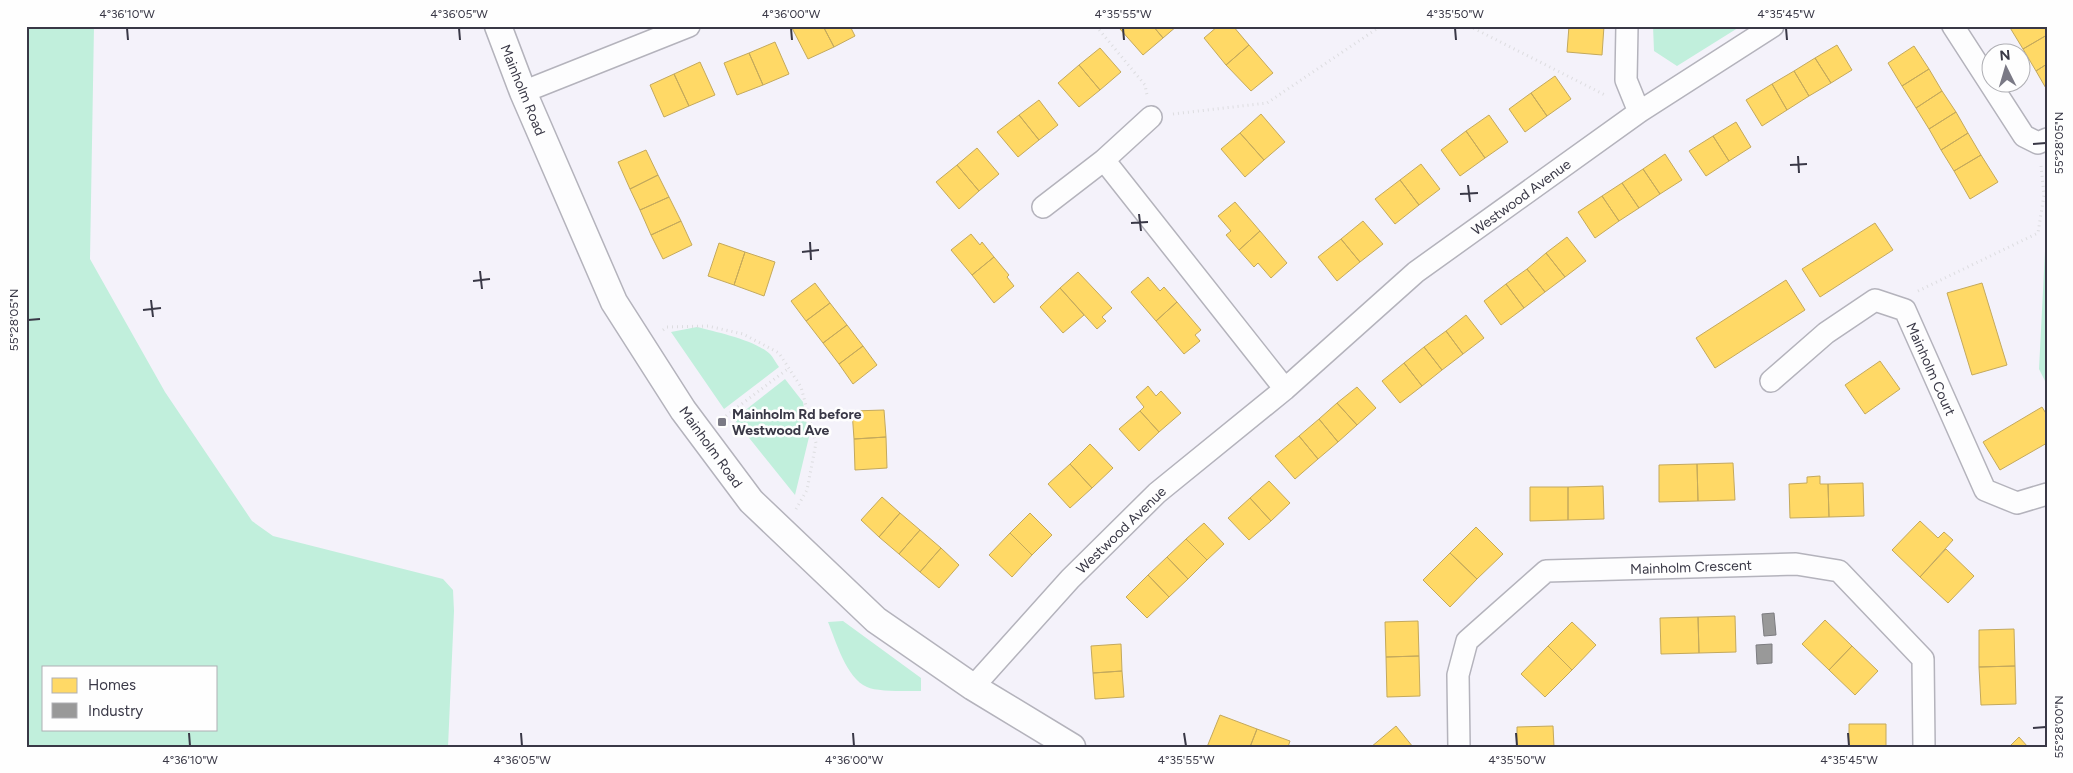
<svg xmlns="http://www.w3.org/2000/svg" width="2073" height="773" font-family="Figtree,sans-serif">
	<rect width="100%" height="100%" fill="#f4f2fa"/>
	<path fill="#c1efdc" fill-rule="evenodd" d="M26,26h68l-4,233 75,133 87,129 21,15 170,43 10,11 1,21 -6,136h-422zM44,667h172v62h-172z
		M1653,26h88l-64,40 -23,-15z
		M2047,212v173l-8,-16z
		M697,327c19,5 58,13 73,27 3,3 6,9 9,13l-55,42 -53,-77z
		M785,379l18,23 6,35 -14,58 -61,-76z
		M843,621l78,57v13c-12,0 -44,1 -54,-4 -21,-9 -31,-46 -39,-65z"/>
	<path fill="#ffd966" stroke="#c4a95c" d="M797,26h26l11,21 -26,12 -16,-31z
		M823,26h27l5,10 -21,11z
		M1124,26h29l10,12 -20,17 -23,-26z
		M1153,26h24l-14,12z
		M1218,26h15l16,19 -23,20 -22,-27z
		M1569,26h35l-2,29 -35,-3z
		M2009,26h37l1,9 -24,14z
		M2047,35v29l-11,7 -13,-22z
		M775,42l14,32 -26,11 -14,-32z
		M1249,45l24,28 -22,18 -25,-26z
		M1837,45l15,25 -21,13 -16,-25z
		M1914,46l15,23 -27,17 -14,-23z
		M1100,48l21,24 -21,18 -21,-25z
		M749,53l14,32 -26,10 -13,-32z
		M1815,58l16,25 -22,13 -15,-25z
		M700,62l15,33 -26,11 -15,-32z
		M2047,64v26l-11,-19z
		M1079,65l21,25 -21,17 -21,-24z
		M1929,69l13,22 -26,17 -14,-22z
		M1794,71l15,25 -22,14 -15,-26z
		M674,74l15,32 -25,11 -14,-32z
		M1555,76l16,23 -24,17 -16,-23z
		M1772,84l15,26 -25,16 -16,-26z
		M1942,91l14,21 -27,17 -13,-21z
		M1531,93l16,23 -22,16 -16,-23z
		M1039,100l19,25 -19,15 -20,-25z
		M1956,112l12,21 -27,17 -12,-21z
		M1261,114l24,28 -21,18 -24,-27z
		M1019,115l20,25 -21,17 -21,-25z
		M1489,115l19,27 -23,16 -19,-27z
		M1736,122l15,25 -22,14 -16,-25z
		M1466,131l19,27 -25,18 -19,-26z
		M1240,133l24,27 -19,17 -24,-28z
		M1968,133l13,22 -27,16 -13,-21z
		M1713,136l16,25 -23,15 -17,-25z
		M977,148l22,26 -20,17 -22,-26z
		M646,150l12,25 -28,14 -12,-27z
		M1665,154l17,26 -22,14 -17,-25z
		M1981,155l17,27 -28,17 -16,-28z
		M1421,164l19,25 -21,16 -19,-25z
		M957,165l22,26 -20,18 -23,-27z
		M1643,169l17,25 -21,14 -17,-25z
		M658,175l11,22 -29,13 -10,-21z
		M1400,180l19,25 -24,19 -20,-25z
		M1622,183l17,25 -20,13 -17,-25z
		M1602,196l17,25 -24,17 -17,-26z
		M669,197l12,24 -30,14 -11,-25z
		M1235,202l25,29 -21,19 -13,-15 5,-4 -13,-15z
		M681,221l11,24 -29,14 -12,-24z
		M1363,221l20,23 -23,18 -19,-23z
		M1875,223l18,27 -73,47 -18,-28z
		M1260,231l27,32 -16,15 -13,-15 -4,4 -15,-17z
		M971,234l9,11 2,-3 12,15 -22,18 -21,-25z
		M1567,237l19,24 -21,16 -19,-24z
		M1341,239l19,23 -23,19 -19,-24z
		M719,243l26,9 -11,33 -26,-9z
		M745,252l30,10 -11,34 -30,-11z
		M1546,253l19,24 -20,15 -18,-23z
		M994,257l15,18 -2,2 7,9 -20,17 -22,-28z
		M1527,269l18,23 -21,16 -18,-24z
		M1078,272l34,36 -10,9 4,4 -9,8 -37,-41z
		M1148,277l12,14 4,-4 13,15 -21,19 -25,-29z
		M1786,280l19,30 -90,58 -19,-30z
		M815,283l15,20 -24,18 -15,-20z
		M1982,283l25,82 -35,10 -25,-82z
		M1506,284l18,24 -23,17 -17,-24z
		M1060,288l24,27 -21,18 -23,-26z
		M1177,302l24,28 -6,5 5,6 -16,13 -28,-33z
		M830,303l17,22 -24,18 -17,-22z
		M1466,315l18,23 -21,16 -17,-23z
		M847,325l16,21 -24,18 -16,-21z
		M1446,331l17,23 -21,16 -18,-23z
		M863,346l14,19 -24,19 -14,-20z
		M1424,347l18,23 -20,16 -18,-23z
		M1880,361l20,28 -35,25 -20,-29z
		M1404,363l18,23 -22,17 -18,-22z
		M1148,386l8,10 5,-5 20,22 -22,19 -19,-21 4,-4 -8,-10z
		M1357,387l19,21 -19,17 -20,-22z
		M1337,403l20,22 -19,17 -19,-23z
		M2042,407l5,8v28l-47,27 -17,-28z
		M884,410l2,27 -32,2 -2,-28z
		M1140,411l19,21 -20,19 -20,-22z
		M1319,419l19,23 -20,17 -19,-23z
		M1299,436l19,23 -23,20 -20,-23z
		M886,437l1,31 -32,2 -1,-31z
		M1090,444l23,24 -21,20 -22,-24z
		M1733,463l2,37 -37,1 -1,-37z
		M1070,464l22,24 -22,20 -22,-24z
		M1697,464l1,37 -39,1v-37z
		M1820,476v8h8l1,33 -39,1 -1,-34 18,-1v-6z
		M1269,481l21,22 -19,18 -21,-23z
		M1863,483l1,33 -35,1 -1,-33z
		M1603,486l1,33 -36,1v-33z
		M1530,487h38v33l-38,1z
		M882,497l18,16 -21,24 -18,-17z
		M1250,498l21,23 -22,19 -21,-22z
		M900,513l20,17 -21,24 -20,-17z
		M1030,513l22,22 -20,20 -22,-22z
		M1920,521l18,17 6,-6 9,8 -33,37 -28,-27z
		M1204,523l20,21 -17,16 -21,-21z
		M1476,527l27,27 -26,25 -27,-26z
		M920,530l21,18 -21,24 -21,-18z
		M1010,533l22,22 -20,22 -23,-22z
		M1186,539l21,21 -19,19 -21,-22z
		M941,548l18,17 -20,23 -19,-16z
		M1946,549l28,27 -26,27 -28,-26z
		M1450,553l27,26 -27,28 -27,-27z
		M1167,557l21,22 -19,18 -21,-22z
		M1148,575l21,22 -22,21 -21,-21z
		M1735,616l1,36 -37,1 -1,-36z
		M1698,617l1,36 -38,1 -1,-36z
		M1825,620l27,26 -23,24 -27,-26z
		M1418,621l1,35 -33,1 -1,-35z
		M1572,622l24,23 -24,25 -24,-24z
		M2014,629l1,37 -36,1v-37z
		M1121,644l1,27 -29,2 -2,-27z
		M1548,646l24,24 -27,27 -24,-23z
		M1852,646l26,25 -23,24 -26,-25z
		M1419,656l1,40 -33,1 -1,-40z
		M2015,666l1,38 -35,1 -2,-38z
		M1122,671l2,26 -29,2 -2,-26z
		M1220,715l37,14 -7,18h-43z
		M1849,724h37v23h-37z
		M1396,726l17,21h-42z
		M1553,726l1,21h-37v-20z
		M1257,729l33,12 -2,6h-38z
		M2019,737l9,10h-19z"/>
	<path fill="#999" stroke="#7c7c80" d="M1774,613l2,22 -12,1 -2,-22z
		M1772,644v19l-15,1 -1,-19z"/>
	<g fill="none" stroke-linecap="round" stroke-linejoin="round">
		<defs>
			<path id="minor" d="M1627,26l-1,54 13,32
				M1953,26l71,110 14,7 9,-4
				M523,92l166,-66
				M1151,117l-47,43 181,229
				M1043,207l61,-47
				M1771,381l55,-48 49,-33 30,10 80,180 32,13 30,-9
				M973,687l97,-108 87,-86 128,-104 131,-117 223,-160 134,-86
				M1459,747l-1,-72 9,-34 79,-70 250,-7 43,7 84,88 1,88"/>
			<path id="tertiary" d="M498,26l25,66 91,210 69,108 68,91 125,119 97,67 99,60"/>
		</defs>
		<use href="#minor" stroke="#b4b3bc" stroke-width="24"/>
		<use href="#tertiary" stroke="#b4b3bc" stroke-width="29"/>
		<path stroke="#dddde0" stroke-width="3" stroke-dasharray="1 4" stroke-linecap="butt" d="M1096,26l49,59 2,10
			M1469,26l138,70
			M1173,114l94,-11 114,-77
			M1918,291l120,-58 6,-38 -3,-29
			M663,330l4,-3 41,-1 35,8 36,19 22,34 15,56 -9,47 -11,19
			M722,419l67,-51"/>
		<use href="#minor" stroke="#fdfdfe" stroke-width="21"/>
		<use href="#tertiary" stroke="#fdfdfe" stroke-width="26"/>
	</g>
	<path fill="none" stroke="#393846" stroke-width="2" d="M127,28l1,12M459,28l1,12M791,28l1,12M1123,28l1,12M1455,28l1,12M1786,28l1,12M2033,144l13,-1M1798,156l1,17M1790,165l17,-1M1468,185l2,17M1460,194l18,-1M1139,214l2,17M1131,223l17,-1M810,242l1,18M802,252l17,-2M480,271l2,18M473,281l17,-2M151,300l2,17M143,310l18,-2M28,320l12,-1M2033,728l13,-1M189,733l1,13M521,733l1,13M853,733l1,13M1184,733l2,13M1516,733l1,13M1848,733l1,13"/>
	<rect fill="#7a7985" stroke="#fefefe" stroke-width="2" x="717" y="417" width="10" height="10" rx="2.5"/>
	<g text-anchor="middle" stroke-width="5" stroke-linejoin="round" paint-order="stroke">
		<g font-size="14" fill="#393846" stroke="#fefefe">
			<text transform="translate(523 90) rotate(68)" y="5">Mainholm Road</text>
			<text transform="translate(1521 197) rotate(-36)" y="5">Westwood Avenue</text>
			<text transform="translate(1931 369) rotate(66)" y="5">Mainholm Court</text>
			<text transform="translate(711 447) rotate(54)" y="5">Mainholm Road</text>
			<text transform="translate(1121 530) rotate(-44)" y="5">Westwood Avenue</text>
			<text transform="translate(1691 567) rotate(-2)" y="5">Mainholm Crescent</text>
		</g>
		<g font-size="14" font-weight="bold" fill="#393846" stroke="#fefefe" text-anchor="start">
			<text x="732" y="419">Mainholm Rd before<tspan x="732" dy="16">Westwood Ave</tspan></text>
		</g>
	</g>
	<rect width="2073" height="773" fill="none" stroke="#fefefe" stroke-width="55"/>
	<rect x="42" y="666" width="175" height="65" fill="#fefefe" stroke="#afafb4"/>
	<rect x="52" y="678" width="25" height="15" fill="#ffd966" stroke="#afafb4"/>
	<text x="88" y="690" font-size="15" fill="#393846">Homes</text>
	<rect x="52" y="703" width="25" height="15" fill="#999999" stroke="#afafb4"/>
	<text x="88" y="716" font-size="15" fill="#393846">Industry</text>
	<g transform="translate(2006 68) rotate(355)"><circle r="24" fill="#fefefe" stroke="#afafb4"/>
	<path d="M0-4L9 19L0 12L-9 19Z" fill="#7a7985"/>
	<text y="-8" font-size="14" font-weight="bold" text-anchor="middle" fill="#393846">N</text>
	</g>
	<rect x="28" y="28" width="2018" height="718" fill="none" stroke="#393846" stroke-width="2"/>
	<g font-size="12" text-anchor="middle" fill="#393846">
		<text x="127" y="18">4°36'10"W</text>
		<text x="459" y="18">4°36'05"W</text>
		<text x="791" y="18">4°36'00"W</text>
		<text x="1123" y="18">4°35'55"W</text>
		<text x="1455" y="18">4°35'50"W</text>
		<text x="1786" y="18">4°35'45"W</text>
		<text transform="translate(2059 143) rotate(-90)" y="4">55°28'05"N</text>
		<text transform="translate(14 320) rotate(-90)" y="4">55°28'05"N</text>
		<text transform="translate(2059 727) rotate(-90)" y="4">55°28'00"N</text>
		<text x="190" y="764">4°36'10"W</text>
		<text x="522" y="764">4°36'05"W</text>
		<text x="854" y="764">4°36'00"W</text>
		<text x="1186" y="764">4°35'55"W</text>
		<text x="1517" y="764">4°35'50"W</text>
		<text x="1849" y="764">4°35'45"W</text>
	</g>
</svg>
